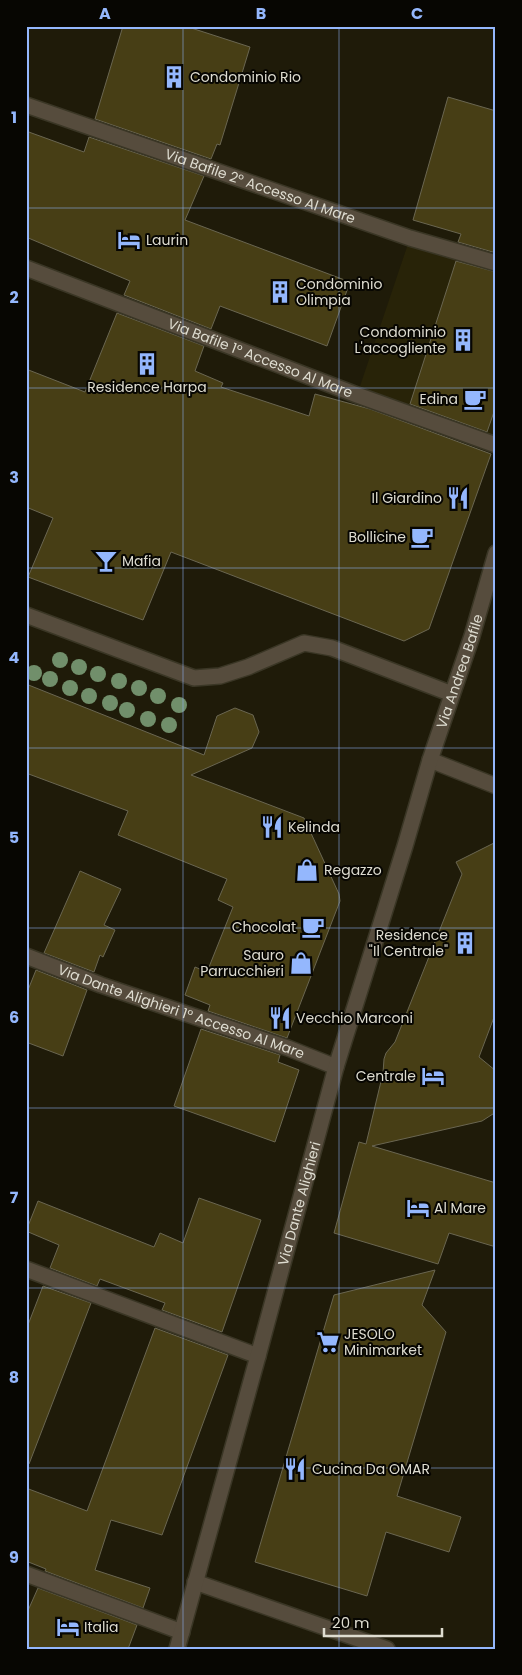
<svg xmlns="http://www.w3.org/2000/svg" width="522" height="1675" font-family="Poppins,sans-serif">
	<rect width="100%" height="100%" fill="#1f1b09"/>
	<path fill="#282308" d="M410,238l86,25v182l-139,-50z"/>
	<path fill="#473e15" stroke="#6a6651" d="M123,26h62l65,21 -30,98 -3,-1 -6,15 -116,-40z
		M448,97l48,14v142l-38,-11 3,-8 -48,-14z
		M26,131l58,21 5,-15 115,39 -19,44 165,62 -23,64 -107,-40 -9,23 -87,-34 6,-14 -104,-44z
		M456,261l40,11v134l-9,26 -77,-28z
		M117,313l87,33 -9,25 28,12 -2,4 88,29 6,-22 55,15 121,45 -62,175 -25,12 -233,-89 -28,68 -115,-43 25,-59 -27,-11v-138l59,23z
		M26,684l178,71 13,-39 18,-8 18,7 6,17 -7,16 -61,27 113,43 35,76 1,7 -53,137 -79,-27 2,-6 -25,-10 10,-28 12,5 26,-65 -15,-7 9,-21 -109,-44 10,-24 -102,-38z
		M496,842v170l-17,45 17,14v41l-14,9 -110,25 124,37v64l-47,-14 -11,31 -104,-31 25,-91 7,2 17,-71 1,-14 2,-6 9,-11 67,-168 -6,-12z
		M80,871l41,18 -17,36 11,5 -12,27 -3,-2 -6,17 -50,-19z
		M36,970l51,20 -24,66 -37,-14v-47z
		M201,1029l79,26 -2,7 21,8 -24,72 -101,-36z
		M199,1198l62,22 -39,112 -60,-22 3,-7 -65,-24 -3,7 -47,-18 9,-23 -33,-14 12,-30 116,46 6,-14 23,10z
		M435,1270l-13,35 24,27 -49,164 64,21 -12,35 -63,-20 -19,64 -112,-34 79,-267z
		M43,1286l48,17 -62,161h-3v-134z
		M155,1328l73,27 -66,180 -51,-15 -16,50 55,18 -7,20 -98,-37 1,-2 -20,-8v-73l61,23z
		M38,1588l99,37 -9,24h-102v-34z"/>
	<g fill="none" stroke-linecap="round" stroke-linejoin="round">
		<defs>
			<g id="minor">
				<path id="s1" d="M26,105l384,133 86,25"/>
				<path id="s2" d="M26,268l331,127 139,50"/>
				<path d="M26,615l168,63 26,-2 28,-9 56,-24 28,5 120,46"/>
				<path d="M430,760l66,26"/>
				<path id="s3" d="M26,956l75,29 187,63 48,19"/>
				<path d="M26,1269l232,87"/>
				<path d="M26,1574l156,58"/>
				<path d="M195,1582l192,67"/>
				<path id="s4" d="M177,1649l81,-293 78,-289 69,-221 25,-86 42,-124 24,-83"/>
			</g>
		</defs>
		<use href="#minor" stroke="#3a3625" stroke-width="18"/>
		<use href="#minor" stroke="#564c3d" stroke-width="15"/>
	</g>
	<g fill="#718f6b">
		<circle cx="60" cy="660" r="8"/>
		<circle cx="79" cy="667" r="8"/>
		<circle cx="34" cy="673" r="8"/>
		<circle cx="98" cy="674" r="8"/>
		<circle cx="50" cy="679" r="8"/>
		<circle cx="119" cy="681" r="8"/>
		<circle cx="70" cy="688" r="8"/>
		<circle cx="139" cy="688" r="8"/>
		<circle cx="89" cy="696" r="8"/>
		<circle cx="158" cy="696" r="8"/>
		<circle cx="110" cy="703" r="8"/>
		<circle cx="179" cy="705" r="8"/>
		<circle cx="127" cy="710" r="8"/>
		<circle cx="148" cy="719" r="8"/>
		<circle cx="169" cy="725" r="8"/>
	</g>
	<path fill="none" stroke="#94b7fd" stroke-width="1" stroke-opacity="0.55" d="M183,26v1623M339,26v1623M26,208h470M26,388h470M26,568h470M26,748h470M26,928h470M26,1108h470M26,1288h470M26,1468h470"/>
	<defs>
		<symbol id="building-bare" viewBox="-9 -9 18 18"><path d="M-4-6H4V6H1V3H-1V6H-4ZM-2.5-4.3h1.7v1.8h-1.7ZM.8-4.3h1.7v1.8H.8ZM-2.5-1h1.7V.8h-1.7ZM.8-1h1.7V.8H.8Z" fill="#94b7fd" stroke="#070602" stroke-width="2.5" paint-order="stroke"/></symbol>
		<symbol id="hotel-bare" viewBox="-9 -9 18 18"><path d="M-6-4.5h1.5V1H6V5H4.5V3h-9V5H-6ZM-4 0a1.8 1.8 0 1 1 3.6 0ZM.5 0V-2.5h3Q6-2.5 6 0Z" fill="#94b7fd" stroke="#070602" stroke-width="2.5" paint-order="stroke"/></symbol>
		<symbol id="cafe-bare" viewBox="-9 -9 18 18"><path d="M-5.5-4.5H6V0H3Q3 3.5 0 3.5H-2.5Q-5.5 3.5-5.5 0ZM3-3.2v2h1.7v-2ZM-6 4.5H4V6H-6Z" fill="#94b7fd" stroke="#070602" stroke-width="2.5" paint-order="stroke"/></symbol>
		<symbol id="restaurant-bare" viewBox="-9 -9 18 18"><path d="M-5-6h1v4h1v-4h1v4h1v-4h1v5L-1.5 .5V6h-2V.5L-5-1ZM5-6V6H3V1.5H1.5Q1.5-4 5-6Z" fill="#94b7fd" stroke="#070602" stroke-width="2.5" paint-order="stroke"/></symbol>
		<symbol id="bar-bare" viewBox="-9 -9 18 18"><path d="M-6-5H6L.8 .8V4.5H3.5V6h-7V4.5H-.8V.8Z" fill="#94b7fd" stroke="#070602" stroke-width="2.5" paint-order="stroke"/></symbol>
		<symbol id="shop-bare" viewBox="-9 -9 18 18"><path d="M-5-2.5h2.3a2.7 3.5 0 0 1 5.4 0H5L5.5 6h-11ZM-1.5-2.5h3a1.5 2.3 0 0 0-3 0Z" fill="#94b7fd" stroke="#070602" stroke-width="2.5" paint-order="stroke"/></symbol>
		<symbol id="supermarket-bare" viewBox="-9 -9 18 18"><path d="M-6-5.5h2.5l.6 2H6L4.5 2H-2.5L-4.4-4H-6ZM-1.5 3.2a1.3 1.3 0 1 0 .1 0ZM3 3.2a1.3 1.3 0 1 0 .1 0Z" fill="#94b7fd" stroke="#070602" stroke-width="2.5" paint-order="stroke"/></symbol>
	</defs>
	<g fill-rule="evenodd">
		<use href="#building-bare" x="158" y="61" width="32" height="32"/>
		<use href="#hotel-bare" x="113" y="224" width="32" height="32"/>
		<use href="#building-bare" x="264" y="276" width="32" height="32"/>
		<use href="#building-bare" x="447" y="324" width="32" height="32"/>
		<use href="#building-bare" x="131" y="348" width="32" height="32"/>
		<use href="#cafe-bare" x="459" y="383" width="32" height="32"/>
		<use href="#restaurant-bare" x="442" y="482" width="32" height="32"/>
		<use href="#cafe-bare" x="406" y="521" width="32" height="32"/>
		<use href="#bar-bare" x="90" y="545" width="32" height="32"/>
		<use href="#restaurant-bare" x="256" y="811" width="32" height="32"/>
		<use href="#shop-bare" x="291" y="854" width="32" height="32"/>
		<use href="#cafe-bare" x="297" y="911" width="32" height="32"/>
		<use href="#building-bare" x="449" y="927" width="32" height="32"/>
		<use href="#shop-bare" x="285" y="947" width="32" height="32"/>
		<use href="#restaurant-bare" x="264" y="1002" width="32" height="32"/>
		<use href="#hotel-bare" x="417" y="1060" width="32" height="32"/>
		<use href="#hotel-bare" x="402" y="1192" width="32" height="32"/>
		<use href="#supermarket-bare" x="312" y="1326" width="32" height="32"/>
		<use href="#restaurant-bare" x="279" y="1453" width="32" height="32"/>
		<use href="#hotel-bare" x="52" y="1611" width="32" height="32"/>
	</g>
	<g text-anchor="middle" stroke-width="4" stroke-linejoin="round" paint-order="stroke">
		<g font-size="14" fill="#dedcd0" stroke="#070602" text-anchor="start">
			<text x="190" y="82">Condominio Rio</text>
			<text x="146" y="245">Laurin</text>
			<text x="296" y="289">Condominio<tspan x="296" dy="16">Olimpia</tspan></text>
			<text x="446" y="337" text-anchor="end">Condominio<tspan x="446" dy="16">L'accogliente</tspan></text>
			<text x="147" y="392" text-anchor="middle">Residence Harpa</text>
			<text x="458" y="404" text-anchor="end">Edina</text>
			<text x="442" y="503" text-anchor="end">Il Giardino</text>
			<text x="406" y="542" text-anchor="end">Bollicine</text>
			<text x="122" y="566">Mafia</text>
			<text x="288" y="832">Kelinda</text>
			<text x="324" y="875">Regazzo</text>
			<text x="296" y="932" text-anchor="end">Chocolat</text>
			<text x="448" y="940" text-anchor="end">Residence<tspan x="448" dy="16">"Il Centrale"</tspan></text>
			<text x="284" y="960" text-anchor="end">Sauro<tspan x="284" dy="16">Parrucchieri</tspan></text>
			<text x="296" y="1023">Vecchio Marconi</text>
			<text x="416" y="1081" text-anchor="end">Centrale</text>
			<text x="434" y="1213">Al Mare</text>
			<text x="344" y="1339">JESOLO<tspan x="344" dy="16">Minimarket</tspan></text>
			<text x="312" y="1474">Cucina Da OMAR</text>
			<text x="84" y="1632">Italia</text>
		</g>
		<g font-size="14" fill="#dedcd0" stroke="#070602">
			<text dy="5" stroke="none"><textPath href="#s1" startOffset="248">Via Bafile 2° Accesso Al Mare</textPath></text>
			<text dy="5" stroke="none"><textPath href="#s2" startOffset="251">Via Bafile 1° Accesso Al Mare</textPath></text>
			<text dy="5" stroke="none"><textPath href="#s4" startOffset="1018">Via Andrea Bafile</textPath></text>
			<text dy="5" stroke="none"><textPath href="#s3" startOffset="165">Via Dante Alighieri 1° Accesso Al Mare</textPath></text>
			<text dy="5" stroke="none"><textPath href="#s4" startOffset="462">Via Dante Alighieri</textPath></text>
		</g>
	</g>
	<rect width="522" height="1675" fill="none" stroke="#070602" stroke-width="55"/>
	<path d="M324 1628v8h118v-8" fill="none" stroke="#dedcd0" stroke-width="2.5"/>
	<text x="332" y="1628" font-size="15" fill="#dedcd0" stroke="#070602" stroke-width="4" paint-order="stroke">20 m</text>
	<rect x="28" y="28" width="466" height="1620" fill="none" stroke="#94b7fd" stroke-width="2"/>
	<g font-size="16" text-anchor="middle" font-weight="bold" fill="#94b7fd">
		<text x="105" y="19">A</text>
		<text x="261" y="19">B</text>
		<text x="417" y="19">C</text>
		<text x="14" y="123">1</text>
		<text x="14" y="303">2</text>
		<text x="14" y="483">3</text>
		<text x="14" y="663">4</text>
		<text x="14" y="843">5</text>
		<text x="14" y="1023">6</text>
		<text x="14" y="1203">7</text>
		<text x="14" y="1383">8</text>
		<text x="14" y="1563">9</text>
	</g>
</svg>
